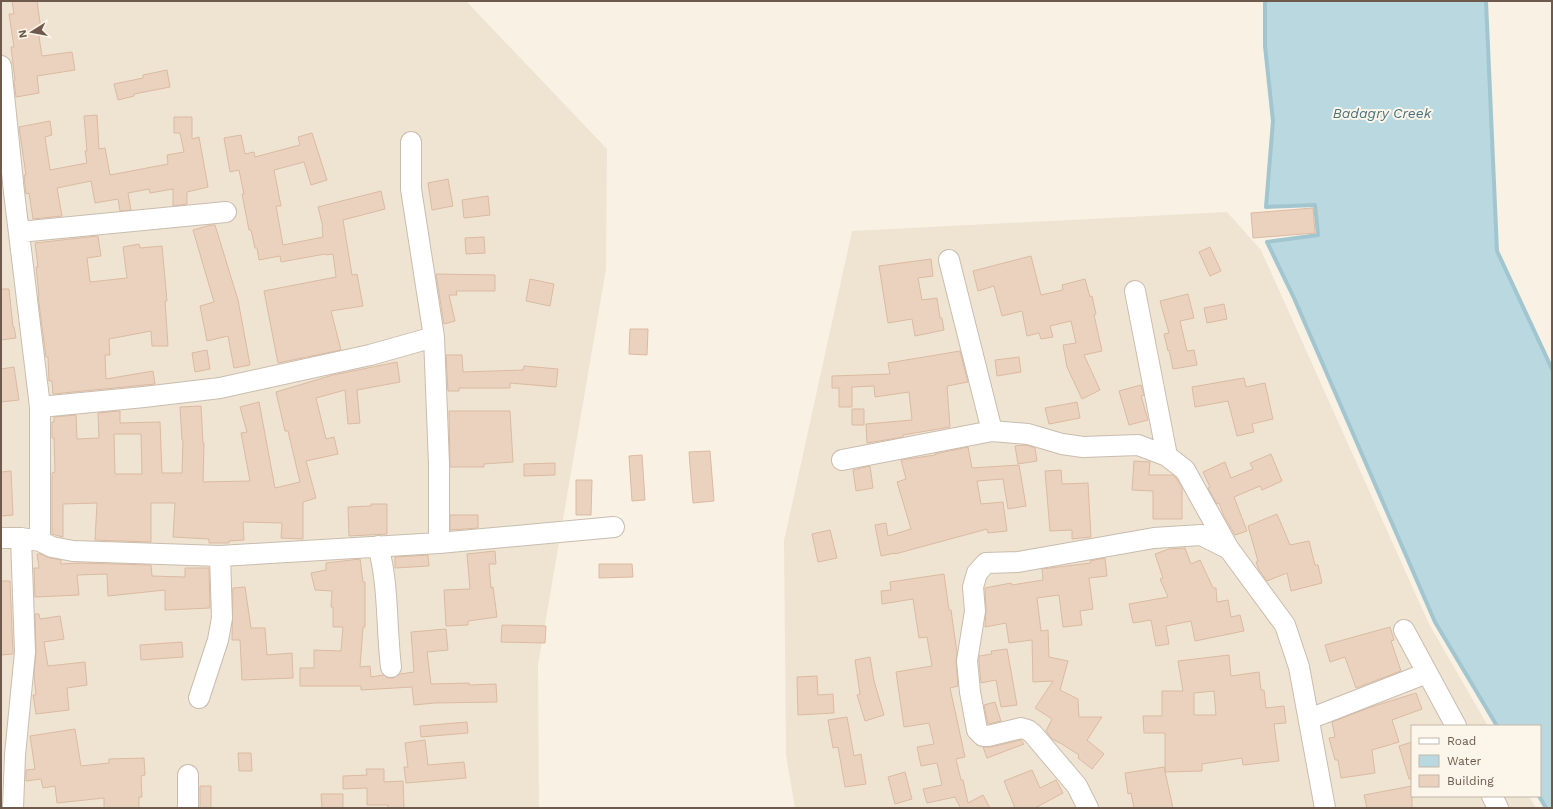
<svg xmlns="http://www.w3.org/2000/svg" width="1553" height="809" font-family="'Work Sans',sans-serif">
	<rect width="100%" height="100%" fill="#f9f1e3"/>
	<path fill="#efe4d2" d="M1,1h465l141,148 -1,120 -68,396 1,143h-538z
		M1227,212l34,38 168,374 59,102h-76v70h117l7,12h-741l-9,-53 -2,-214 68,-310z"/>
	<path fill="#bad8df" stroke="#a2c6d0" d="M1265,1h221l11,250 55,118v439h-6l-7,-12 1,-70h-43l-62,-104 -141,-324 -27,-56 51,-7 -3,-30 -49,2 7,-86 -8,-75z"/>
	<g fill="none" stroke-linecap="round" stroke-linejoin="round">
		<path stroke="#a2c6d0" stroke-width="4" d="M1265,1v45l8,75 -7,86 49,-2 3,30 -51,7 27,56 141,324 62,104
			M1486,1l11,250 55,118
			M1539,796l7,12"/>
	</g>
	<path fill="#ebd2be" stroke="#dbbaa1" fill-rule="evenodd" d="M12,1h25l4,28 -3,1 4,26 30,-4 3,18 -38,6 2,17 -23,4 -2,-16 1,-1 -4,-33h3l-5,-33h5z
		M167,70l3,17 -36,7v2l-16,4 -4,-16 29,-6v-3z
		M97,115l2,34 6,-1 5,27 58,-11 -1,-9 17,-3 -4,-19h-6v-16h18v22l7,-2 9,50 -21,5v12l-14,2v-17l-23,4 -1,-4 -21,4 3,17 -11,1 -2,-12 -23,4 -4,-22 -34,7 5,28 -29,3 -4,-26 -3,1 -2,-19h2l-7,-48 31,-6 2,14 -7,2 5,33 37,-7 -2,-12h2l-3,-35z
		M312,133l15,47 -16,5 -7,-23 -30,8 7,36h-5l7,39 40,-8 -1,-10h1l-5,-20 63,-16 4,18 -42,11 9,55 5,-1 6,32 -32,5 10,39 -63,13 -14,-72 72,-14 -3,-23 -7,1 -1,-1 -44,8 -1,-6 -21,4 -2,-12h-2l-4,-18h-2l-7,-36h2l-5,-24 -9,2 -6,-34 17,-3 4,19 9,-2 1,5 45,-12 -2,-8z
		M448,179l5,27 -21,4 -4,-27z
		M488,196l2,19 -26,3 -2,-18z
		M1313,208l2,25 -62,5 -2,-25z
		M211,225h4l23,75 12,65 -16,3 -6,-32 -21,5 -7,-35 14,-4 -21,-72z
		M98,236l3,20 -14,2 3,24 37,-4 -4,-31 16,-3 1,4 22,-2 5,55h-2l3,45h-16l-1,-15 -42,8 1,16h-5l1,24 47,-8 2,13 -102,10 -1,-13h-3l-1,-24h-2l-8,-61h1l-3,-29h2l-3,-24z
		M484,237l1,16 -19,1 -1,-16z
		M1210,247l11,24 -11,5 -11,-24z
		M1031,256l10,39 22,-5 -1,-5 23,-6 5,18 2,-1 4,18 -2,1 8,36 -18,4 16,35 -18,9 -15,-32 -4,-22 13,-2 -5,-22 -21,5 3,11 -12,2 -2,-6 -12,3 -5,-25 -20,5 -8,-30 -16,5 -5,-20z
		M931,259l2,17 -15,2 4,22 15,-2 3,20h2l2,12 -29,6 -3,-17 -24,4 -9,-57z
		M436,274l59,1v16h-39l1,4h-8l6,26 -11,3z
		M530,279l24,5 -4,22 -24,-5z
		M1,289h8l4,38h1l2,11 -15,2z
		M1188,294l6,24 -14,3 7,30 7,-1 3,15 -24,4 -4,-19 -1,1 -4,-17 5,-1 -9,-32z
		M1224,304l3,15 -20,4 -3,-15z
		M630,329h18l-1,26 -18,-1z
		M207,350l3,19 -15,3 -3,-19z
		M960,351l8,31 -21,4 3,41 -47,8v2l-36,6 -1,-19 46,-4 -3,-28 -34,5 -1,-11 -22,1v20h-13v-19h-7v-12l58,-2 -2,-11z
		M446,355h16l1,17 60,-2 1,-4 34,3 -2,18 -46,-4v5h-51v3h-11z
		M1019,357l2,15 -24,4 -2,-16z
		M397,362l3,20 -43,8 3,33 -12,1 -3,-34 -29,8 10,41 8,-2 4,17 -32,7 10,37 -13,4v37l-22,-1 1,-15 -39,-1 1,18 -15,1v2h-20v-4l-36,-2 2,-34h-24v39l-56,-2 2,-37 -34,1v33l-11,-3v-61l3,-1 -1,-34h-2v-16h2v-5l22,-2 1,24 22,-1 -1,-25 22,-2v12l40,-1 2,51h20l1,-33h-1l-2,-33 21,-1 2,37h1l-1,39 47,-1 -9,-48 6,-1 -7,-25 19,-5 16,86 25,-6 -12,-51h-3l-9,-39 57,-17zM114,434h27l1,40h-27z
		M14,367l5,33 -18,2v-33z
		M1244,378l2,9 19,-4 8,36 -21,5 2,8 -17,4 -9,-35 -33,6 -3,-20z
		M1141,385l3,10 -3,1 7,24 -19,5 -10,-34z
		M1077,402l3,16 -31,6 -4,-16z
		M852,409h12v16h-12z
		M449,411h61l3,51 -29,2v3h-34z
		M1026,445l9,3 2,13 -19,3 -3,-18z
		M968,447l4,21 47,-3 7,41 -18,3 -5,-30 -26,2 4,23 22,-2 4,29 -19,2 -1,-4 -92,25v-1l-14,3 -6,-31 11,-2 2,13 23,-7 -14,-47 9,-3 -5,-19 34,-5v-1z
		M710,451l4,50 -21,2 -4,-51z
		M1271,454l11,27 -20,9 -2,-4 -26,11 13,34 -12,4 -11,-19 -5,-13 -2,1 -9,-16 2,-1 -7,-15 22,-10 6,16 22,-9 -3,-6z
		M642,455l3,45 -13,1 -3,-45z
		M1134,461l16,1 -1,13h24l3,3 6,9v32h-29v-28l-21,-1z
		M555,463v12l-31,1v-12z
		M870,466l3,22 -17,3 -3,-21z
		M1061,470l1,14 26,-1 3,54 -19,2v-9l-22,1 -5,-60z
		M11,471l2,44 -12,1v-44z
		M576,480h16l-1,35h-15z
		M371,504h16v30l-38,2 -1,-29 23,-1z
		M1277,514l13,31 19,-4 6,24h3l4,18 -31,8 -4,-18 -20,8 -8,-11 -3,-8 2,-1 -10,-35z
		M450,515h28v13l-28,2z
		M830,530l7,28 -19,4 -6,-28z
		M1185,548l6,16 9,-4 13,28h3l1,14 11,-2 3,17 9,-2 4,16 -49,10 -4,-20 -25,5 3,18 -13,2 -5,-26 -18,3 -4,-19 39,-7 -8,-18 3,-1 -8,-24 14,-5z
		M495,551l1,13h-7l2,24 2,-1 4,30 -29,4v4l-22,1 -2,-36 26,-1 -3,-35z
		M37,554h3l10,4 11,2v4l18,-1 72,2 1,11 33,1v-9h24l1,40 -45,2v-20l-57,6 -1,-22 -30,1 2,20 -44,2 -1,-29h5z
		M428,555l1,11 -34,2v-11z
		M1105,558l2,18 -18,2 4,31 -13,2 2,14 -19,2 -4,-32 -22,3 4,33 7,-1 1,27 19,4 -8,29 18,9 1,18h23l-15,23 17,14 -12,15 -14,-11 1,-3 -17,-11 -10,-5 -6,-8 6,-12 -17,-11 18,-27 -20,1 -1,-42 -23,3 -3,-20 -21,4 1,-17 -1,-22 26,-5 1,2 31,-5 -1,-11 49,-6 -1,-2z
		M360,559l3,23h2v45h-2l-3,40 10,-1 1,11 13,-2 3,3h6l7,-4 14,-2 -3,-40 35,-3 2,21 -21,2 4,32 38,-1v2l27,-1 1,18 -63,1 -20,2 -2,-18 -51,3v-4h-61v-18h14v-18l27,1 2,-24h-10v-20h-2l1,-16 -17,-1 -4,-17 15,-3v-7z
		M599,564h33l1,13 -34,1z
		M944,574l5,36h2l6,43 -1,9 2,24 -8,2 15,69 -9,2 5,21h2l5,23 15,-8 7,13h-31l1,-1 -5,-10 -28,6 -4,-14 19,-4 -5,-22 -16,3 -4,-19 17,-3 -5,-21 -25,4 -8,-55 36,-6 -5,-29 -8,1 -6,-39 -31,5 -1,-13 10,-1 -1,-8z
		M1,581h9l3,73 -12,1z
		M245,587l6,41h14l2,27 25,-2 1,25 -51,2 -2,-40h-8l1,-52z
		M35,614h4l1,5 20,-3 4,23 -20,3 4,24 37,-4 2,23 -20,3 2,22 -33,4 -3,-19h3l-2,-20 2,-23z
		M502,625l44,1 -1,17 -44,-1z
		M1390,627l4,13 -3,1 10,30 -45,17 -11,-31 -15,5 -5,-17z
		M182,642l1,15 -42,3 -1,-15z
		M1007,649l10,56 -16,2 -5,-27 -15,3 -2,-22v-5l13,-2 -1,-3z
		M1229,655l2,21 28,-4 2,18h3l2,18 18,-2 2,17 -12,1 5,37 -36,4 -1,-7 -40,6v7l-37,1v-39h-21l-1,-17h19v-25h21l-5,-30zM1214,691l2,24h-22v-22z
		M870,657l4,24 10,34 -19,6 -8,-26 3,-1 -5,-34z
		M817,676l1,19 15,-1 1,19 -36,2 -1,-38z
		M1416,693l6,16 -30,11 7,22 -27,8 3,23 -34,5 -3,-18h-3l-6,-22 6,-1 -3,-15 39,-15z
		M995,702l6,19 -13,3 -4,-19z
		M847,717l7,39 7,-2 5,30 -21,3 -7,-40 -5,1 -5,-28z
		M467,722l1,11 -47,4 -1,-11z
		M75,729l6,37 28,-3v-4l35,-1 1,17 -4,1 1,21h-3v11h-35v-10l-47,5 -2,-17 -12,2 -2,-9 -15,2v-11l9,-1 -5,-33z
		M425,740l3,25 36,-3 2,16 -60,5 -2,-16h4l-3,-24z
		M1021,740l3,4 -37,14 -4,-11h8z
		M1412,742v36l-3,1 -10,-33z
		M238,753h13l1,18h-13z
		M1164,767l9,41h-39l-3,-15 -3,1 -3,-21z
		M366,769h18v13l19,-1 1,27h-16v-3h-21v-17l-24,1v-13l24,-1z
		M1032,770l8,18 16,-8 7,13 -28,15h-20l-11,-27z
		M905,772l7,27 -17,5 -7,-27z
		M200,786h11v22h-11z
		M1412,786v22h-45l-3,-13z
		M321,794h22v14h-21z"/>
	<g fill="none" stroke-linecap="round" stroke-linejoin="round">
		<defs>
			<path id="minor" d="M1,66l13,126 26,215v134
				M411,142v47l23,148 5,127v79
				M19,232l207,-20
				M949,260l43,171
				M1135,291l32,165
				M40,407l104,-10 76,-9 150,-33 64,-18
				M842,460l150,-29 36,3 34,10 21,3 55,-2 29,11 18,14 44,79 56,76 14,42 26,141
				M1,538h20l19,3 12,6 21,4 147,5 219,-13 175,-16
				M378,546c11,39 8,80 13,121
				M1404,630l52,96
				M199,698l19,-58 4,-22 -2,-62
				M1309,719l118,-46
				M1492,796l6,12
				M13,808l2,-53 10,-103 -4,-114
				M188,808v-33
				M1088,808l-11,-22 -44,-52 -5,-4 -7,-2 -33,8h-5l-6,-6 -7,-38 -3,-31 8,-50 -2,-24 4,-14 9,-10 32,-1 136,-24 47,-3 28,14"/>
		</defs>
		<use href="#minor" stroke="#cabcae" stroke-width="22"/>
		<use href="#minor" stroke="#fff" stroke-width="20"/>
	</g>
	<g text-anchor="middle" stroke-width="4" stroke-linejoin="round" paint-order="stroke">
		<g font-size="14" font-style="italic" fill="#49737e" stroke="#fcf5e9">
			<text x="1382" y="118">Badagry Creek</text>
		</g>
	</g>
	<rect width="1553" height="809" fill="none" stroke="#6d5a4c" stroke-width="4"/>
	<rect x="1411" y="725" width="130" height="72" fill="#fcf5e9" stroke="#c3b7aa"/>
	<rect x="1419" y="738" width="20" height="6" fill="#ffffff" stroke="#c3b7aa"/>
	<text x="1447" y="745" font-size="12" fill="#6d5a4c">Road</text>
	<rect x="1419" y="755" width="20" height="12" fill="#bad8df" stroke="#c3b7aa"/>
	<text x="1447" y="765" font-size="12" fill="#6d5a4c">Water</text>
	<rect x="1419" y="775" width="20" height="12" fill="#ebd2be" stroke="#c3b7aa"/>
	<text x="1447" y="785" font-size="12" fill="#6d5a4c">Building</text>
	<g transform="translate(32 32) rotate(259)" stroke="#fcf5e9" stroke-width="3" paint-order="stroke">
	<path d="M0-3L7 15L0 10L-7 15Z" fill="#6d5a4c"/>
	<text y="-6" font-size="11" font-weight="bold" text-anchor="middle" fill="#6d5a4c">N</text>
	</g>
</svg>
